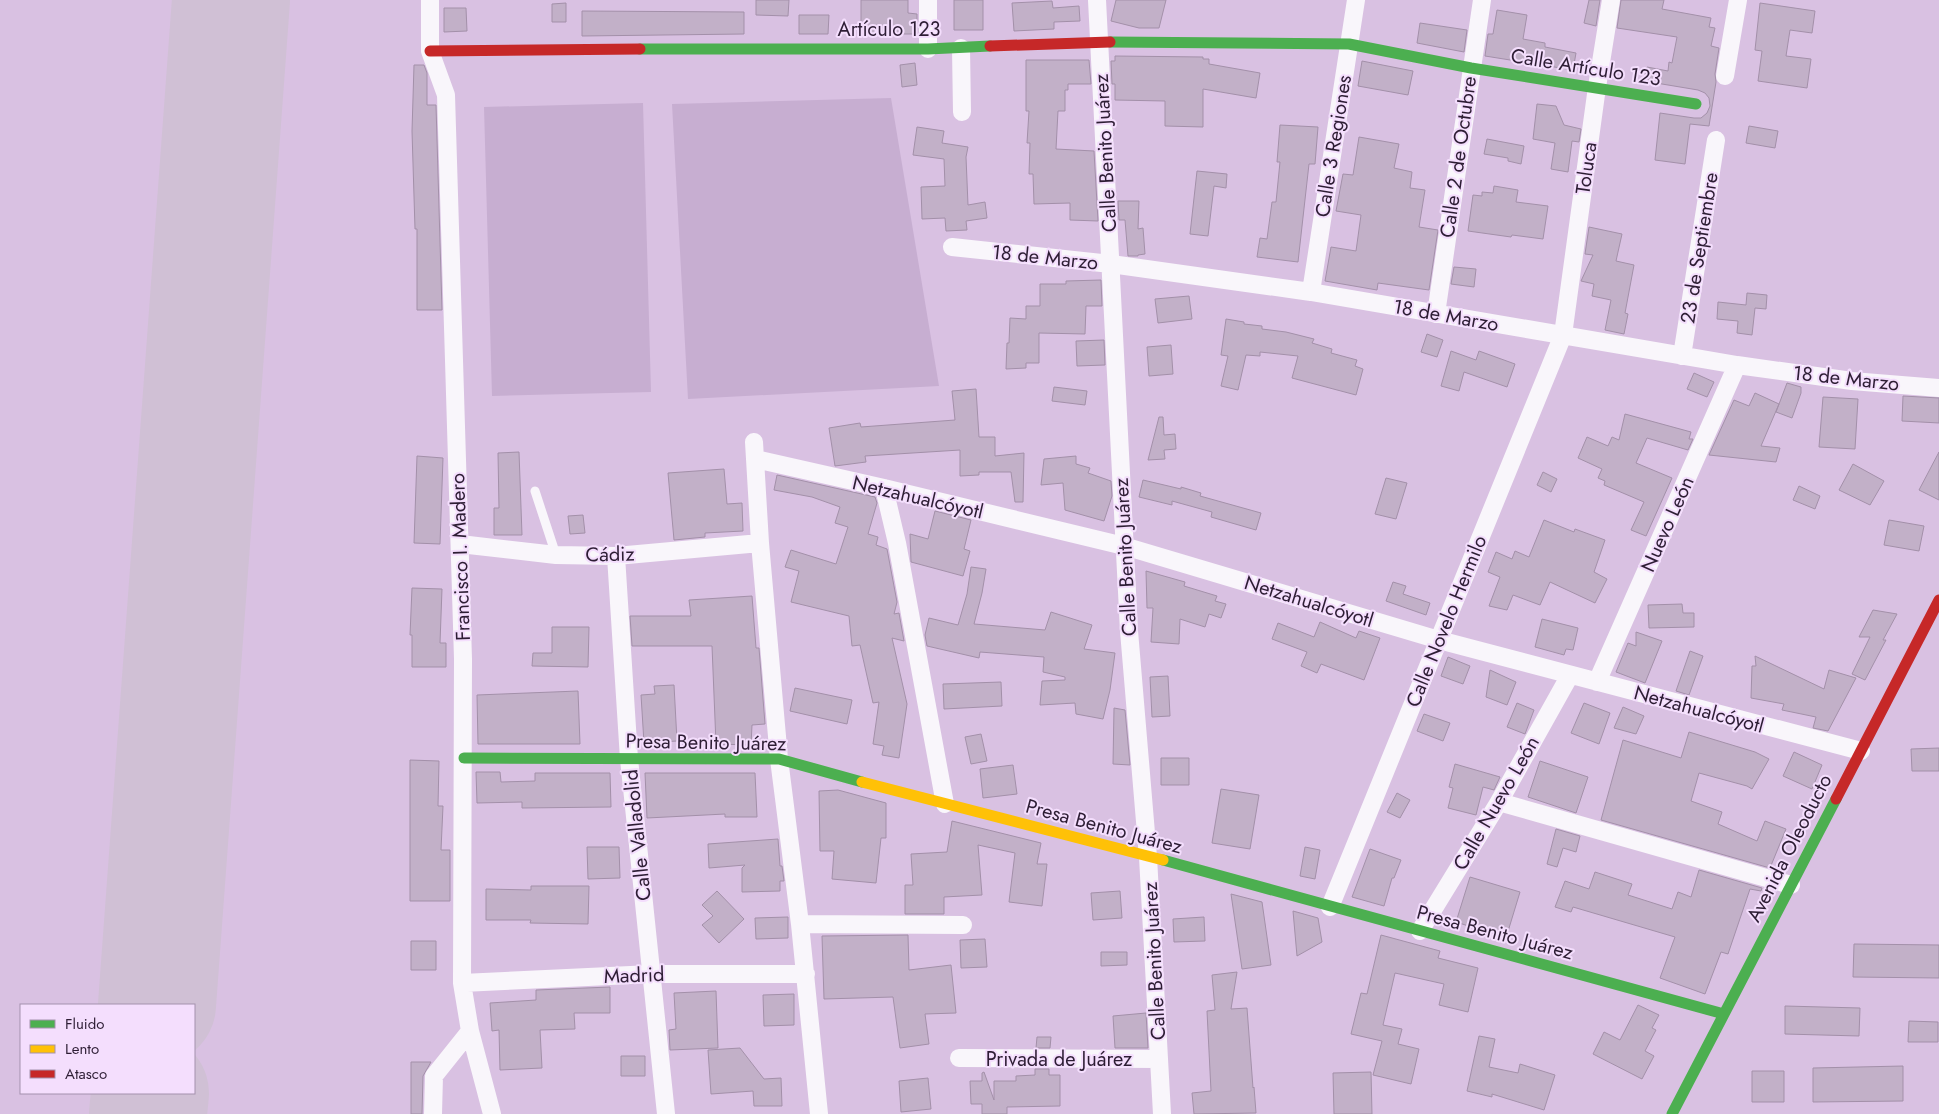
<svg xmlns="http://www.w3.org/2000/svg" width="1939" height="1114" font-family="Jost,sans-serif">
	<rect width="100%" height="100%" fill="#d9c1e2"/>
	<path fill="#c7aed1" d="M891,98l48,288 -251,13 -16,-295z
		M643,103l8,289 -159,4 -8,-289z"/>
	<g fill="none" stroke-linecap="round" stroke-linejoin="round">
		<path stroke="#d0c0d5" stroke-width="118" d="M157,1005l74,-1005
			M148,1114l2,-21"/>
	</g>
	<path fill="#c2b0c8" stroke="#a390a9" d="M756,0h33l-1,16 -32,-1z
		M861,0h47v13l9,1v20h-56z
		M954,0h29v30h-29z
		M1116,0h50l-7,28h-20l-28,-7z
		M1589,0h11l-4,26 -12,-3z
		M1621,0h43l-2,9 49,9 -2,9 6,1 -4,18 8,2 -4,26 1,8 -7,44 -19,-2 -5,40 -30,-4 5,-47 34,5h7l6,-5 3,-7 -1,-8 -4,-5 -7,-3 -54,-9 3,-14 21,4 1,-9 3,1 5,-26 -60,-9z
		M1052,1l1,7 26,-2 1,15 -26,1v7l-40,2 -2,-28z
		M566,3v19h-14v-18z
		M1760,3l55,8 -3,22 -22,-3 -4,26 25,3 -4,29 -49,-7 4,-30 -7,-1z
		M444,8h22l1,23 -23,1z
		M1497,10l30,5 -4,24 22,4v4l31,6 -3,17 -88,-14 3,-22h5z
		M582,11l162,1v22l-162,2z
		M799,15h30l-1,19h-29z
		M1420,23l47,7 -3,22 -47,-9z
		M1115,56l88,1v2h6v5l51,9 -4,25 -53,-9v38l-38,-1v-25l-50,-1v-16h-3l-1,-23h4z
		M1026,60h63l2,24h-23v6h-3v21h-7l-2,38 38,2 4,70 -28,-1v-17l-36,1 -1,-30h-4l1,-31h-3l2,-32h-3z
		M1362,61l51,10 -5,24 -50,-9z
		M915,63l2,22 -15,2 -2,-22z
		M414,65h10l3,8v32h9l6,205h-25v-81h-2l-3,-98z
		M1537,104l19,2 8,19 17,4 -2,13 -7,-1 -4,31 -17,-3 4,-26 -22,-4z
		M1280,125l38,2 -3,37h-6l-11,98 -41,-5 3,-19 7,1 5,-37h4l4,-40h-3z
		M1749,126l29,5 -3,17 -29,-5z
		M917,127l27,4 -2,12 26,4 -2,10 2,48 17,-3 2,16 -21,3 1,9 -21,1 -1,-13 -23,1 -1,-32 24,-1 -1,-27 -31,-4z
		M1359,137l40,7 -5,24 18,4 -2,16 15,2 -6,37 19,3 -9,60 -51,-7 -1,7 -52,-9 6,-34 25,4 5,-36 -25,-4 7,-37 10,1z
		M1487,139l37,7 -3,18 -13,-3v-3l-24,-4z
		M1197,171l30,3 -1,14 -12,-2 -6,50 -18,-2z
		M1494,186l24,4 -2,12 32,4 -5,33 -31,-4 -1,2 -43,-6 5,-36 9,1v-4l11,1z
		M1118,201h21l-1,28 5,-1 2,26 -7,1v1h-10l-3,-36h-6z
		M1589,227l33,7 -6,27 18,4 -9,48 3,1 -4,20 -19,-4 6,-30 -19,-4 2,-12 -13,-3 12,-26 -8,-1z
		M1454,267l22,2 -2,18 -23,-3z
		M1101,280l1,26h-16l-1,28 -46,-1v30h-13v5l-20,1 1,-26h2l1,-25 16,1v-13h14v-22h26v-3z
		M1747,293l20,2 -1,14 -11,-1 -3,27 -15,-2 1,-12 -21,-2 1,-17 28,3z
		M1189,296l3,23 -34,4 -3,-24z
		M1226,319l18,3v2l18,2v3l24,3 28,7 -2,4 20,6 -1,4 26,7 -2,6 8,3 -7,26 -64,-17 6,-22 -38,-4v4l-14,-1 -8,35 -17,-4 7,-30 -7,-1z
		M1427,334l16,6 -6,17 -16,-5z
		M1104,340l1,25 -28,1 -1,-25z
		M1171,345l2,29 -24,2 -2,-29z
		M1451,351l25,9 3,-9 36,13 -8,23 -43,-15 -5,19 -18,-5z
		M1694,373l20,9 -7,15 -20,-8z
		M1787,383l14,4v6l-9,25 -16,-6z
		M1054,387l33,4 -2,14 -33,-4z
		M976,389l3,48h16v19l29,-3 -1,49h-8l-4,-30h-32v3l-19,1v-26l-95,6 1,6 -31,4 -6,-38 31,-5 1,4 94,-7 -3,-29z
		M1755,393l24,11 -18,42 19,2 -4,14 -67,-7 25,-55 15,6z
		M1903,396l36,2v25l-37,-2z
		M1823,397l35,2 -3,50 -36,-2z
		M1625,414l66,18 -2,7h4l-5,11 -41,-12 -11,25 36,15 -26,58 -15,-6 13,-28 -40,-17 1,-4 -7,-3 4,-9 -24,-11 9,-21 21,9 4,-9 7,3z
		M1159,417h4l1,18 11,-1 1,15 -12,1 1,9 -17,1z
		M519,452l3,83h-28v-27h5l-1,-55z
		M1939,452v48l-20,-10z
		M417,456l26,2 -3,86 -26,-1z
		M1076,456v8l14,4 -2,5 23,8 1,15 -8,25 -39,-11 -2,-27 -22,2 3,-26z
		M1853,464l31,17 -14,24 -31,-15z
		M724,469l3,35 15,-1 1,28 -38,2v4l-31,3 -6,-67z
		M1543,472l14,7 -6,13 -14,-7z
		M777,475l98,22 2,6 -9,31 10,3 -2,8 11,4 10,53 -3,12 5,-1 5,28 -12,-3 15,66 -8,54 -17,-3 2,-9 -11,-2 6,-42 -6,1 -13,-58 -8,1 -3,-30 -58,-14 8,-31 -14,-4 6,-17 45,14 12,-37 -13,-4 5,-16 -28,-10 -38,-7z
		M1386,478l21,5 -11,36 -21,-5z
		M1143,480l38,9v-2l20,6 -1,3 61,17 -5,17 -45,-13 1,-5 -40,-11v4l-33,-8z
		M1799,486l21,10 -5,13 -22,-9z
		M935,511l36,9 -7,29 6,2 -7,25 -52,-14 -1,-28 18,5z
		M583,515l2,18 -15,1 -2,-18z
		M1544,520l30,12 1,-3 30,11 -11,32 13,7 -12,24 -45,-21 -10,23 -27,-10 -6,15 -18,-4 11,-29 -12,-5 8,-20 16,7 3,-8 14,6z
		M1889,520l35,6 -5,25 -35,-6z
		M971,567l15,2 -4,24 -8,31 71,6 6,-18 41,13 -8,24 31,4 -5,37 -7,29 -27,-5 -1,-11 -35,2 2,-24 23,-1v-3l-22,-5 1,-15 -64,-5 -1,6 -52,-12 -2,-11 4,-17 29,7 9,-31z
		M1146,571l39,11 -1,4 33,10 -2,5 11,3 -5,14 -12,-4 -4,13 -25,-8 -1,25 -28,-2 2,-34h-6z
		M1393,582l13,4 -3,8 27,9 -4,12 -40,-14z
		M412,588l30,1 -2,54h6v24h-34v-32h-2z
		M752,596l4,52h3l6,76 -13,1 -1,20 -35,-1 -4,-98h-80l-2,-30h61l-2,-16z
		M1682,604l1,9h11v14l-45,1 -1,-23z
		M1873,610l24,4 -14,26h3l-21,40 -13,-6 18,-37h-11z
		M1542,619l36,9 -5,22 -7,-1 -2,6 -29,-8z
		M1320,622l36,16 3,-7 21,7 -16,42 -43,-16 -4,9 -16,-7 6,-14 -35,-13 6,-16 36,14z
		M552,627h37l-1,40 -56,-1 1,-13h19z
		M1636,632l26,9 -17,42 -29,-11 12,-29 8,3z
		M1690,651l13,5 -14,39 -13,-4z
		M1755,656l69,33 5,-19 27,8 -28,53 -15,-3 3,-11 -34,-7 2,-6 -33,-6 1,-32h4z
		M1448,657l22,9 -7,18 -22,-8z
		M1490,670l26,12 -9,23 -21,-8z
		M1168,676l2,40 -18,1 -2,-40z
		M1001,682l1,24 -58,3 -1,-25z
		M674,685l3,56 -33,2 -3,-48 14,-1 -1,-8z
		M795,688l57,12 -5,24 -57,-13z
		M578,691l2,53h-102l-1,-49z
		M1517,703l17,7 -9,24 -18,-7z
		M1584,703l26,10 -11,31 -28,-11z
		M1623,707l21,9 -8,18 -22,-6z
		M1114,708l11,2 5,55 -17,-1z
		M1424,714l26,9 -7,18 -26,-10z
		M1689,732l66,20 14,7 -17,30 -5,-3 -48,-13 -8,28 31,11 -4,12 39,17 8,-20 21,8 -16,39 -169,-48 22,-80 58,18z
		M981,734l6,27 -16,3 -6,-27z
		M1939,748v23h-27l-1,-22z
		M1794,752l28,13 -10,24 -29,-13z
		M1161,758h28v27h-28z
		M410,760l29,1 -1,45h5l-2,44h9v51h-40z
		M1540,761l48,16 -12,36 -48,-16z
		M1455,764l45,13 -6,13 -11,-3 -7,28 -28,-7 5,-20 -4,-1z
		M1013,765l4,29 -34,4 -3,-29z
		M476,772h24l1,10 34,-1v-8h75l1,34 -89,1v-6l-45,1z
		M645,773h110l2,44h-32v-3l-78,4z
		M1221,789l38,6 -9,54 -38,-6z
		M838,790l48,13v35h-5l-5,45 -44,-4 2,-28h-14l-1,-60z
		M1397,793l13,7 -10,18 -13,-6z
		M952,821l89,22 -4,21h10l-5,42 -33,-4 6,-49 -37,-8 4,50 -38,2v17h-39v-29h8l-2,-31 36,-2z
		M1556,829l24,7 -4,16 -13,-4 -6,19 -10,-3z
		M778,839l2,27h2l2,15h-4v10l-38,1v-24l3,-3 -36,3 -1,-24z
		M587,847h32l1,31 -32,1z
		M1305,847l15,3 -5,29 -15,-3z
		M1370,849l31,11 -7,18h-2l-8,28 -32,-9z
		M1699,870l63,18 -1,3 -11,-2 -22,65 -7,-2 -16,42 -45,-16 15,-41 -102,-30 -2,5 -16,-5 10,-26 24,8 6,-17 37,12 -4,11 44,14 6,-17 13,5z
		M1470,877l50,15 -14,46 -50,-16z
		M531,886h58l-1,38 -58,-1 1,-3h-45v-31l45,1z
		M717,891l27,28 -25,24 -17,-18 11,-9 -11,-11z
		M1120,891l2,27 -29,2 -2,-27z
		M1231,894l31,8 9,63 -29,4z
		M1293,911l25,7 4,24 -25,14z
		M788,917v21l-32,1 -1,-21z
		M1204,917l1,24 -31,1 -1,-23z
		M908,935l1,35 42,-5 5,48 -31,1 4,30 -29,4 -7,-51 -69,2 -2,-63z
		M1381,935l59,16 -2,7 40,10 -10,44 -29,-7 5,-21 -49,-11 -12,52 19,4 -4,15 21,5 -8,35 -38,-9 9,-34 -31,-7 10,-41 6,1z
		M985,939l2,28 -26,1 -1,-28z
		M411,941h25v29h-25z
		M1854,944l85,1v33l-86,-1z
		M1101,952h26v13l-26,1z
		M1237,972l-6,37 16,-1 6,80 1,-1 2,26 -62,1 -2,-21 19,-2 -4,-80 8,-1 -3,-35z
		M610,987v26h-36l1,16 -35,1 2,38 -42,2 -1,-40 -7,1 -2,-28 46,-3v-10z
		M716,991l2,57 -48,2 -1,-20 7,-1 -2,-36z
		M794,994v31l-30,1 -1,-31z
		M1638,1005l21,10 -7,13 4,2 -11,21 9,5 -12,23 -49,-25 11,-22 16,8z
		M1785,1006l75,2 -1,28 -74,-2z
		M1146,1013l2,35h-33l-2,-32z
		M1909,1021l29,1v20h-30z
		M1479,1036l16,3 -6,28 29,6 2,-9 35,11 -11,35 -52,-16v3l-25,-6z
		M1037,1037h14l-1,11h-14z
		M740,1048l24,31 17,-1 1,28h-28l-1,-15 -42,3 -3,-44z
		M621,1056h24v20h-24z
		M411,1062h20l-8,14 -1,38h-11z
		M1903,1066v35l-90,1v-34z
		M1035,1069h14v6h11v31l-53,1v7h-25v-10h-11l-1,-23h12v-8l2,-1 10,28v-19h22v-5l19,-1z
		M1752,1071h32v31h-32z
		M1371,1072l1,42h-38l-1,-41z
		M928,1078l3,31 -30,3 -2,-31z"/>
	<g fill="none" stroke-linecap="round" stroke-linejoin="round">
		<path stroke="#f9f6fb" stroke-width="9" d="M535,491l21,64"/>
		<path stroke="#f9f6fb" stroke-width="18" d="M430,0v51l16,44 17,564 -1,324 8,48 22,83
			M1097,0l32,631 19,226 14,257
			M961,48l1,64
			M928,49v-49
			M1725,76l13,-76
			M952,247l159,17 200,28 426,73 115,16 87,7
			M1311,292l45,-292
			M1436,314l46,-314
			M1682,356l34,-216
			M754,442l6,101 19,216 21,165 19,190
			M755,459l129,29 240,58 315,94 422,111
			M884,488l13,55 48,261
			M460,544l96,11 60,1 144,-13
			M616,556l13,203 37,355
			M1597,682l140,-317
			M1499,802l292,83
			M1330,907l233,-572 34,-248 14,-87
			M800,924l163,1
			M1420,931l79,-129 71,-127
			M462,983l190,-9h154
			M959,1058l200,1
			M433,1114l1,-38 36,-45"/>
		<path stroke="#4caf50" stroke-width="11" d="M1110,42l239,2 122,24 225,36
			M640,49h288l62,-3
			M464,758l315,1 83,23
			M1163,860l561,154
			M1672,1114l164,-315"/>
		<path stroke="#ffc107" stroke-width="11" d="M862,782l301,78"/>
		<path stroke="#c62828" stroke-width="11" d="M990,46l120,-4
			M430,51l210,-2
			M1836,799l103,-199"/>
	</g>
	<g text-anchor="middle" stroke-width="4" stroke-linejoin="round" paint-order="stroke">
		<g font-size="20" fill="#2d1d34" stroke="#f4defd">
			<text x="889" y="36">Artículo 123</text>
			<text transform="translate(1586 67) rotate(9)" y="7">Calle Artículo 123</text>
			<text transform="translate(1333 146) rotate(-81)" y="7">Calle 3 Regiones</text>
			<text transform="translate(1105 153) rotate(-93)" y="7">Calle Benito Juárez</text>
			<text transform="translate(1458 157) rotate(-82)" y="7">Calle 2 de Octubre</text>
			<text transform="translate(1586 168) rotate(-82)" y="7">Toluca</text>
			<text transform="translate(1699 248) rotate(-81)" y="7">23 de Septiembre</text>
			<text transform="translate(1045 257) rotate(6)" y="7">18 de Marzo</text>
			<text transform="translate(1446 315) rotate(10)" y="7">18 de Marzo</text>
			<text transform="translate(1846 378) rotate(6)" y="7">18 de Marzo</text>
			<text transform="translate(918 497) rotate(13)" y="7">Netzahualcóyotl</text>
			<text transform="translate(1667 524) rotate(-66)" y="7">Nuevo León</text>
			<text transform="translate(610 554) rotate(-1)" y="7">Cádiz</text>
			<text transform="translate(460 557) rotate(-92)" y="7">Francisco I. Madero</text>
			<text transform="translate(1125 557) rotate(-93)" y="7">Calle Benito Juárez</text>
			<text transform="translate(1309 601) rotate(17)" y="7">Netzahualcóyotl</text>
			<text transform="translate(1446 621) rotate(-68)" y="7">Calle Novelo Hermilo</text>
			<text transform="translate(1699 709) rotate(15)" y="7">Netzahualcóyotl</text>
			<text transform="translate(706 742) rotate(1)" y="7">Presa Benito Juárez</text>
			<text transform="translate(1496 803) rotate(-60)" y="7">Calle Nuevo León</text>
			<text transform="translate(1104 826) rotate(15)" y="7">Presa Benito Juárez</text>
			<text transform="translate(637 835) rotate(-96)" y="7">Calle Valladolid</text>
			<text transform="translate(1789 848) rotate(-63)" y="7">Avenida Oleoducto</text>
			<text transform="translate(1495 932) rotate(15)" y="7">Presa Benito Juárez</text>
			<text transform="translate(1154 961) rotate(-93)" y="7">Calle Benito Juárez</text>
			<text transform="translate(634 975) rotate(-2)" y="7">Madrid</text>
			<text x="1059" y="1066">Privada de Juárez</text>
		</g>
	</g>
	<rect x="20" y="1004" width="175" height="90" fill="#f4defd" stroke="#a491ad"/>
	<rect x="30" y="1020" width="25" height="8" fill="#4caf50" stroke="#a491ad"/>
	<text x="65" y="1029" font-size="15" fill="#2d1d34">Fluido</text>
	<rect x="30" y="1045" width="25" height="8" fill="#ffc107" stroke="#a491ad"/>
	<text x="65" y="1054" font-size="15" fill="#2d1d34">Lento</text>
	<rect x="30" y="1070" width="25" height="8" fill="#c62828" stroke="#a491ad"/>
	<text x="65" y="1079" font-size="15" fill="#2d1d34">Atasco</text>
</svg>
